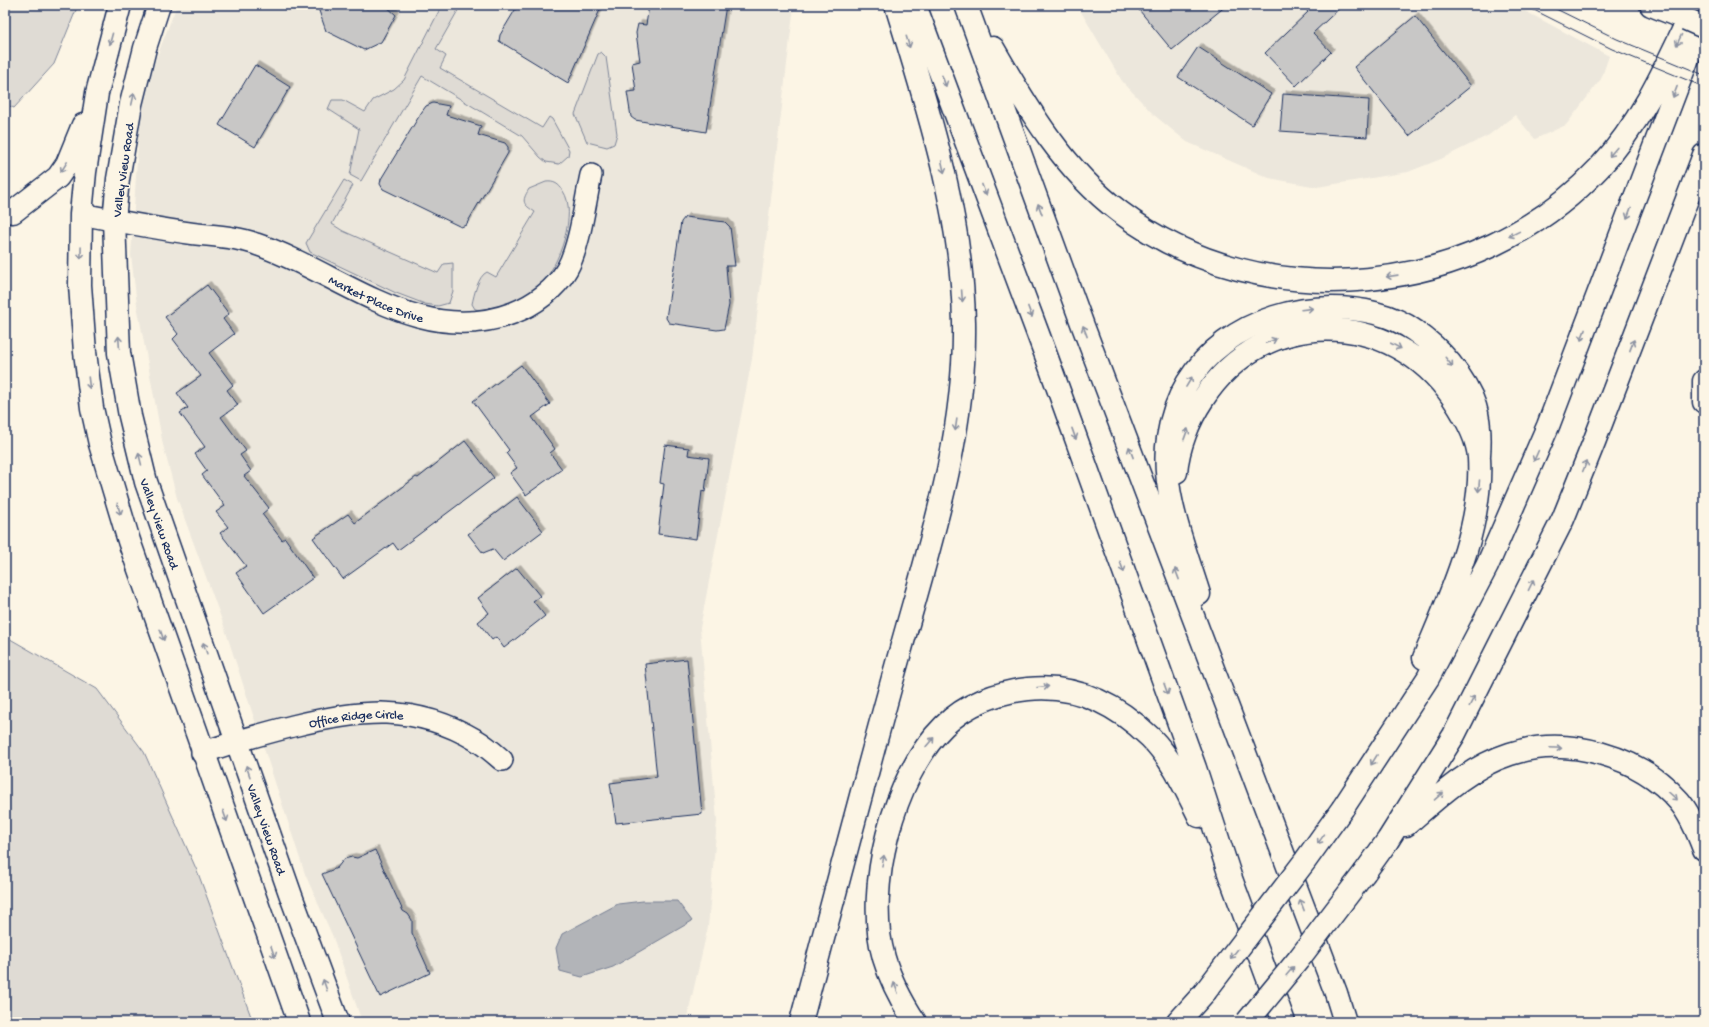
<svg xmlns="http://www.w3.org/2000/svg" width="1709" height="1027" font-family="'Gochi Hand',sans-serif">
	<defs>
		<filter id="shadow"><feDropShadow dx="3.5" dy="-3.5" stdDeviation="0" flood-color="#0004"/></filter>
	</defs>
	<rect width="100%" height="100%" fill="#fcf5e5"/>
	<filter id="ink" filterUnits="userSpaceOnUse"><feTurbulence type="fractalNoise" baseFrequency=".025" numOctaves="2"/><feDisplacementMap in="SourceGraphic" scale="8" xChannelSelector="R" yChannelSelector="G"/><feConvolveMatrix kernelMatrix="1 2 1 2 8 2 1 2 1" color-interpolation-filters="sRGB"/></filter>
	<g filter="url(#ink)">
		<path fill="#ece7dc" d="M177,5h617l-42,354 -52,269 17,193 -9,106 -22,95h-324l-29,-85 -28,-63 -82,-251 -46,-125 -14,-53 -26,-140 -6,-50 10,-158z
			M1077,5h437l95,51 -8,23 -35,46 -31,14 -20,-24 -26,20 -48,24 -33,13 -91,15 -48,-9 -82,-36 -33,-27 -32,-34z"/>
		<path fill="#dfdbd4" stroke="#7d8599" d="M5,5h73l-24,59 -40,44 -9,-4z
			M442,5h19l-25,44 10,7 -6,12 102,60 7,-11 3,2 17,31 -1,6 -9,8 -13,-2 -6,-5 -18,-21 -100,-60 -61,105 -11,-6 9,-46 -31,-20 4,-9h11l22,12 8,-12 21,-11 10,-9z
			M601,52l5,5 11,77 -3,10 -7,3 -20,-5 -12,-28 23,-60z
			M344,180l9,5 -21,39 11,7 95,42 6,-9 9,-1v28l-4,12 -11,3 -13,-2 -29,-11 -86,-41 -4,-9z
			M546,182c8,-1 13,2 17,9 15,22 -4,75 -22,93 -12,12 -26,18 -42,22 -8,2 -17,5 -24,3l-3,-5c2,-9 6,-28 15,-32l9,5 39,-65c-12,-8 -14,-10 -6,-23z
			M5,636l92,53 47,63 54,121 55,149h-248z"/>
		<path fill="#b2b4b8" stroke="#767f94" d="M643,901h34l15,20 -79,46 -31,10 -22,-6 -4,-23 6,-14 56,-30z"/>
		<path fill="#c8c7c6" stroke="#1b2f5e" filter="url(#shadow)" d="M317,5h68l11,10 -15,27 -17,8 -38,-19z
			M518,5h84l-34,78 -69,-42 1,-6z
			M649,5h77l-20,127 -71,-12 -4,-3 -4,-25 9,-1 -4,-28 8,-2 -4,-28 2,-9 8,1z
			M1135,5h92l-55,45z
			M1302,5h41l-30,28 18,19 -35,34 -31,-33 43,-41z
			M1415,16l56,70 -62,50 -55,-69z
			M1198,47l73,47 -19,31 -74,-48z
			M255,65l35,22 -35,60 -36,-22z
			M1283,94l86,6 -2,37 -87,-6z
			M433,103l16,3 -3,9 35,11 -3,9 27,8 3,4v6l-42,72 -5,2 -78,-38 -3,-5 1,-5 40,-66 5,-7z
			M685,217l40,5 5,5 5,39h-9l3,39 -5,24 -7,1 -48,-7 -3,-5 15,-96z
			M207,285l22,29 -6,5 11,15 -25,19 24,32 -6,5 11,15 -17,12 25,34 -6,4 11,16 -7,5 25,32 -7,6 20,26 3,-2 28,40 -49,35 -28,-40 10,-7 -26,-33 8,-6 -12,-15 9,-6 -23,-31 5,-4 -12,-17 10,-7 -25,-34 8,-5 -11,-15 24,-17 -28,-37 5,-5 -13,-17z
			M521,365l29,39 -18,13 23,32 -5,4 12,16 -36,26 -16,-22 7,-5 -11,-15 3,-3 -36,-49z
			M465,441l29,37 -96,72 -5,-7 -50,36 -30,-41 35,-24 7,9 61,-46 2,1z
			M665,445l24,3 -1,7 21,3 -4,34 -3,-1 -6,48 -38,-5 6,-50 -4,-1z
			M517,497l26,34 -40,30 -10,-12 -10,4 -15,-19z
			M517,568l23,28 -7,5 12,15 -41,32 -8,-11 -4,3 -14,-18 11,-9 -11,-15z
			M687,659l15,155 -86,9 -6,-40 47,-6 -12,-113z
			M375,850l28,61 5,3 4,6v13l18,40 -50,24 -58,-123 15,-6 7,-9 8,-2 5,1z"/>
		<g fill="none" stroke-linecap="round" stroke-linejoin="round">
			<defs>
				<g id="minor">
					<path id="s1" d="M81,214c36,7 71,14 108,19 22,3 45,3 67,11 84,28 163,105 257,69 21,-8 43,-24 54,-44 13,-23 18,-67 24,-94"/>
					<path id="s2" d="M202,753c30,-11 60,-19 91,-27 66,-16 121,-23 183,14 9,5 18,13 26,20"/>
				</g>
				<g id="major">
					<path d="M120,5l-23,88 -12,79 -4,42 -1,71 5,67 7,56 8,36 29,97 170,481"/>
					<path id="s3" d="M159,5l-14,43 -14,56 -13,75 -4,41 5,133 11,63 16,66 145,414 47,126"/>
					<path d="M1651,5l35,14"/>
					<path d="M13,212l45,-35 9,-13 16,-39"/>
				</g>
				<path id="highway" d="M915,5l132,353 148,410 35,108 54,146
					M966,5l117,321 253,667 9,29
					M993,48c35,61 71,122 127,164 142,108 358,86 479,-44 44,-47 69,-106 96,-163
					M1704,381v21
					M1176,472c2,-25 13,-52 27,-73 60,-93 188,-92 250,-1 10,15 25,41 26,60 4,69 -29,138 -55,200
					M1199,594c-15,-48 -39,-106 -31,-156 12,-83 84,-129 164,-130 28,0 60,6 83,23 13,9 25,20 35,32 25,31 32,53 29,92
					M1343,808l85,-130 59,-112 61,-140 153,-402
					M1406,825c31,-27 63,-58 104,-71 57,-19 130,2 169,47 11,13 19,32 25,48
					M1365,872l23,-32 66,-105 109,-216 31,-77 110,-287
					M801,1022c32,-122 64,-244 98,-366 30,-109 67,-219 65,-334 -2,-109 -36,-213 -68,-317
					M915,1022c-13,-20 -24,-40 -31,-64 -20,-69 9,-182 60,-232 22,-22 54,-34 84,-37 48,-5 88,15 122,48 22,22 35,51 49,79
					M1178,1022l27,-30"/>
			</defs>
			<use href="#minor" stroke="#1b2f5e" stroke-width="24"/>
			<use href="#major" stroke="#1b2f5e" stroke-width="25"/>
			<use href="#highway" stroke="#1b2f5e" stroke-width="25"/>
			<use href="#minor" stroke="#fcf5e5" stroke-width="21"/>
			<use href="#major" stroke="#fcf5e5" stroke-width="22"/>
			<use href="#highway" stroke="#fcf5e5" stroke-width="22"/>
			<path stroke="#1b2f5e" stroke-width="1" d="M1524,5l88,44 92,38
				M1548,5l69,34 87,36"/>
			<defs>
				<path id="major-bridge" d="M1686,19l18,8"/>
				<path id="highway-bridge" d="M1205,992l100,-131 38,-53
					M1247,1022l51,-62 67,-88"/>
			</defs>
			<use href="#major-bridge" stroke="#1b2f5e" stroke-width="25" stroke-linecap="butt"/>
			<use href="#highway-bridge" stroke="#1b2f5e" stroke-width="25" stroke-linecap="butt"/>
			<use href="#major-bridge" stroke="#fcf5e5" stroke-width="22"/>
			<use href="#highway-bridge" stroke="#fcf5e5" stroke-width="22"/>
		</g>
		<defs><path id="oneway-shaft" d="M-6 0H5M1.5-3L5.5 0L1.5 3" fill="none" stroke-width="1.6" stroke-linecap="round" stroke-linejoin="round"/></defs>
		<g stroke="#8c92a2">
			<use href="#oneway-shaft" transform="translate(111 39) rotate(105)"/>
			<use href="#oneway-shaft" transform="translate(1679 40) rotate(115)"/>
			<use href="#oneway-shaft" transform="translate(908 42) rotate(73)"/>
			<use href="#oneway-shaft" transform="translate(944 81) rotate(70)"/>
			<use href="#oneway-shaft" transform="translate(1675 92) rotate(111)"/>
			<use href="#oneway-shaft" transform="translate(133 99) rotate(-77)"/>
			<use href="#oneway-shaft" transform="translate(1613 152) rotate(130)"/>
			<use href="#oneway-shaft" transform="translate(64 167) rotate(122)"/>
			<use href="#oneway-shaft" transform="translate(943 167) rotate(77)"/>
			<use href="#oneway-shaft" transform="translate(984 190) rotate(69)"/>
			<use href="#oneway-shaft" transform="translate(1040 209) rotate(-110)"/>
			<use href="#oneway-shaft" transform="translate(1629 213) rotate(111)"/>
			<use href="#oneway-shaft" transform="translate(1514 234) rotate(154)"/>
			<use href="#oneway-shaft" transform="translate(81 253) rotate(91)"/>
			<use href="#oneway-shaft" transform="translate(1392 276) rotate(172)"/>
			<use href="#oneway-shaft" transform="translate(962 296) rotate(86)"/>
			<use href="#oneway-shaft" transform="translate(1307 309) rotate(-7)"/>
			<use href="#oneway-shaft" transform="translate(1030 312) rotate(69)"/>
			<use href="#oneway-shaft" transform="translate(1085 331) rotate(-111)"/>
			<use href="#oneway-shaft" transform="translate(1583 335) rotate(111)"/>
			<use href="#oneway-shaft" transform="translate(1271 341) rotate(-22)"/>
			<use href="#oneway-shaft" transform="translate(119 342) rotate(-94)"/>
			<use href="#oneway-shaft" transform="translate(1632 345) rotate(-69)"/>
			<use href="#oneway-shaft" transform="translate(1396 346) rotate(28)"/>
			<use href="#oneway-shaft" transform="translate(1449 362) rotate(51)"/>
			<use href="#oneway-shaft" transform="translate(1189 382) rotate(-59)"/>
			<use href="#oneway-shaft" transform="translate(89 383) rotate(83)"/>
			<use href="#oneway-shaft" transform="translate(956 425) rotate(98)"/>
			<use href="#oneway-shaft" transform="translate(1074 434) rotate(70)"/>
			<use href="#oneway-shaft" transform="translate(1186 434) rotate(-70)"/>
			<use href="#oneway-shaft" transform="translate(1131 452) rotate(-111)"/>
			<use href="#oneway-shaft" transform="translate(1536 456) rotate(114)"/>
			<use href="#oneway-shaft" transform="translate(140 459) rotate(-104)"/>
			<use href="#oneway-shaft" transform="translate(1585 466) rotate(-67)"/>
			<use href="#oneway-shaft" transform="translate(1479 486) rotate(95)"/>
			<use href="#oneway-shaft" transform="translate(119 509) rotate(73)"/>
			<use href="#oneway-shaft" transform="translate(1122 567) rotate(70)"/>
			<use href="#oneway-shaft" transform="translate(1177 574) rotate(-111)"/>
			<use href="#oneway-shaft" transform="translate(1531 585) rotate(-64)"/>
			<use href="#oneway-shaft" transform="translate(162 635) rotate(71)"/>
			<use href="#oneway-shaft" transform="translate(205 648) rotate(-109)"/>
			<use href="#oneway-shaft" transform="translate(1043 687) rotate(-5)"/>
			<use href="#oneway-shaft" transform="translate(1166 689) rotate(70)"/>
			<use href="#oneway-shaft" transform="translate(1472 701) rotate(-63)"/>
			<use href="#oneway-shaft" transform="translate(930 742) rotate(-49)"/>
			<use href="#oneway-shaft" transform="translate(1556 748) rotate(3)"/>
			<use href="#oneway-shaft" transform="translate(1374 760) rotate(122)"/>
			<use href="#oneway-shaft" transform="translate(248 771) rotate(-109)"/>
			<use href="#oneway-shaft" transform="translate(1439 796) rotate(-41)"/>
			<use href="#oneway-shaft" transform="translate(1673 796) rotate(42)"/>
			<use href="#oneway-shaft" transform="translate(225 816) rotate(70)"/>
			<use href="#oneway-shaft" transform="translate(1321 839) rotate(125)"/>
			<use href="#oneway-shaft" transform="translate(883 861) rotate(-80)"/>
			<use href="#oneway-shaft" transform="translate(1302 905) rotate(-111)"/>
			<use href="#oneway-shaft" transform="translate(273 952) rotate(71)"/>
			<use href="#oneway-shaft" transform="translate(1234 954) rotate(128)"/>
			<use href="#oneway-shaft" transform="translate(1290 971) rotate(-50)"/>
			<use href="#oneway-shaft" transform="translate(325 985) rotate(-109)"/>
			<use href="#oneway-shaft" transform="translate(896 988) rotate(-112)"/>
		</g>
	</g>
	<g text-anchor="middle" stroke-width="3" stroke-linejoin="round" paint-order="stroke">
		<g font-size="13" fill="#1b2f5e" stroke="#fcf5e5">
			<text transform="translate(122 170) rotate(-82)" y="5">Valley View Road</text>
			<text dy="5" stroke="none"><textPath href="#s1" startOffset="310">Market Place Drive</textPath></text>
			<text dy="5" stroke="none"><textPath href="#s3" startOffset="529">Valley View Road</textPath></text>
			<text dy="5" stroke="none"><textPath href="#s2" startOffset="159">Office Ridge Circle</textPath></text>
			<text dy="5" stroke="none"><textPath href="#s3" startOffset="853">Valley View Road</textPath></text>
		</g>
	</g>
	<rect width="1709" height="1027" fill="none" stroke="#fcf5e5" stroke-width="20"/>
	<rect x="10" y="10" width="1689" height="1007" fill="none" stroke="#1b2f5e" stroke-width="1.5" filter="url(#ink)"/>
</svg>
